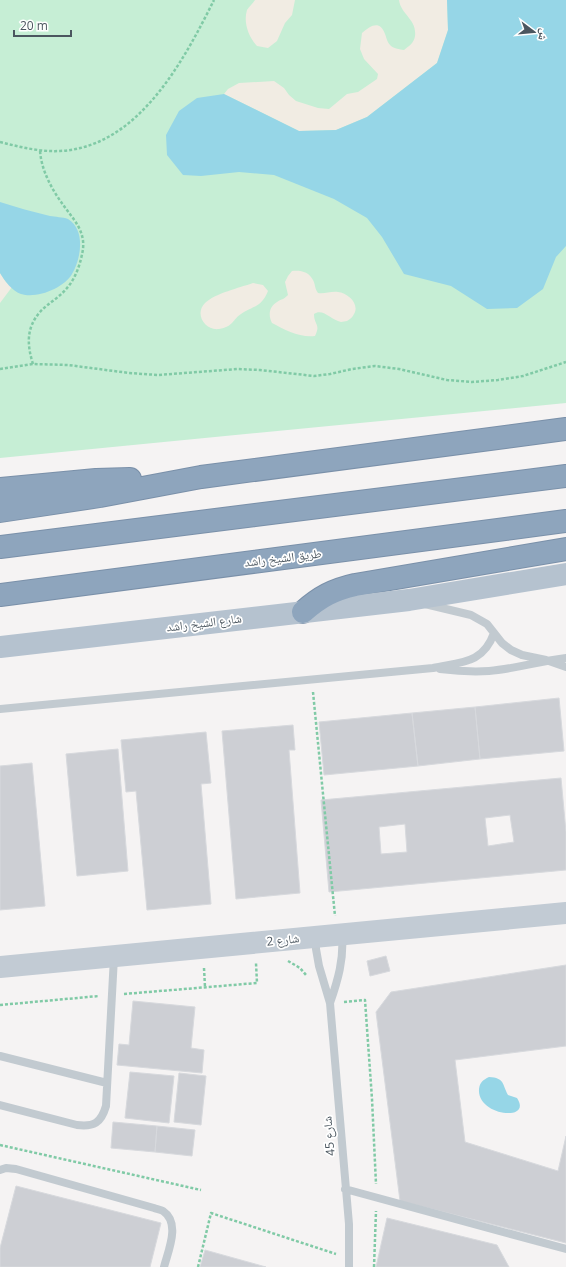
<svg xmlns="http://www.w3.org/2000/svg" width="566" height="1267" font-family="'Open Sans','Noto Naskh Arabic',sans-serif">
	<rect width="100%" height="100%" fill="#f5f3f3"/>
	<path fill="#c6eed5" d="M0,0h566v403l-566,55z"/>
	<path fill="#f1ece3" d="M255,0h40l-3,15 -7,8 -8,18 -9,7 -11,-2c-8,-9 -14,-23 -10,-36 2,-3 6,-7 8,-10z
		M399,0h48l1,30 -11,33 -70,54 -31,13 -37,1 -75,-37 4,-5 11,-6 35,-2 10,7 5,7 7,6 22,7 11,1 18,-15 11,-2 19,-13 1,-5 -14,-15 -4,-10 2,-16c9,-8 18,-13 23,1 2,5 2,8 6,12 4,3 8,3 13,4 5,-4 10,-7 11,-14 2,-17 -14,-21 -16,-36z
		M292,271c9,-1 17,1 21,9 3,6 1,7 5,13 7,1 13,-2 20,-1 10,1 22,12 16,22 -1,3 -4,5 -7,7 -2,0 -4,1 -6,1 -10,-2 -18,-14 -27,-8 0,11 7,10 1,22 -15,2 -30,-6 -43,-13 -4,-8 -3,-16 5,-21 6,-4 5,-1 11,-7l-3,-13 3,-6z
		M0,273l6,9 6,5 -12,16z
		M253,283l10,2 5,6c-7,17 -14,14 -27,23 -8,5 -8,13 -22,15 -14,2 -25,-15 -14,-26 11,-10 34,-15 48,-20z"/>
	<path fill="#96d6e7" d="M447,0h119v246l-10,11 -13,32 -26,19 -30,1 -36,-23 -47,-12 -22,-37 -15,-19 -33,-19 -60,-24 -35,-3 -38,4 -18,-1 -16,-20 -1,-20 13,-24 18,-13 27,-4 75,37 37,-1 31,-13 70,-54 11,-33z
		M0,202c16,5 33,10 50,14 5,1 13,1 18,3 18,11 13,40 4,55 -8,14 -35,25 -51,20 -8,-2 -17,-14 -21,-21z
		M489,1077c16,1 13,7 19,18l9,3c16,24 -40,18 -38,-9 1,-7 4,-9 10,-12z"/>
	<path fill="#cdcfd4" stroke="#d7d9dd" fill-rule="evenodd" d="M559,698l5,53 -84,8 -5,-52z
		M475,707l5,52 -62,7 -6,-53z
		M412,713l6,53 -94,9 -5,-53z
		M293,725l2,25h-6l11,143 -64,6 -14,-168z
		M206,732l5,51 -10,1 10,120 -64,6 -11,-119 -10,1 -5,-52z
		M118,749l10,122 -51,5 -11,-122z
		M32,763l13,143 -45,4v-144z
		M561,778l5,54v38l-237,22 -8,-92zM510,815l4,27 -26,4 -3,-28zM405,824l2,28 -26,2 -2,-27z
		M386,956l4,15 -20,5 -3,-15z
		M566,965v81l-111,14 10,82 93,29 8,-35v107l-166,-42 -24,-189 15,-20z
		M133,1001l62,6 -4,41 13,2 -2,23 -85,-8 2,-21 10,1z
		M130,1072l44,4 -5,47 -44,-5z
		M179,1073l27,3 -5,49 -27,-3z
		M113,1122l44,4 -2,26 -44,-4z
		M157,1126l38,4 -3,26 -37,-4z
		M16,1186l145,37 -11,44h-150v-19z
		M387,1218l110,27 12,22h-133z
		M205,1250l61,17h-66z"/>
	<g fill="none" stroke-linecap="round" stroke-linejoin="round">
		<defs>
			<path id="highway" d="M0,489l96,-9 34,-1
				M0,511l100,-15 101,-19 365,-48
				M0,547l566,-71
				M0,595l566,-74
				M303,612c17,-15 30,-22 52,-27l211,-36"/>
		</defs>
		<use href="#highway" stroke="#7a90a9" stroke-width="24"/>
		<path stroke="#80caa6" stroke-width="2.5" stroke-dasharray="3 2" stroke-linecap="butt" d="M0,142c20,5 40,10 60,9 78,-4 123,-89 154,-151
			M33,364c-6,-19 -7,-36 7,-52 8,-9 19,-14 27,-24 9,-10 14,-26 16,-39 2,-19 -10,-30 -19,-43 -12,-16 -23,-36 -24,-56
			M0,369l33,-5 35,1 61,8 29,2 80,-6 22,1 54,6 16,-2 22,-5 23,-3 24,3 48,11 25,2 26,-2 25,-4 43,-14
			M313,692l22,224
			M288,961l12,7 6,7
			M204,968l1,19
			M124,994l133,-11 -1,-20
			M344,1002l21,-2 7,99 4,85
			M0,1005l99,-9
			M0,1145l201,45
			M198,1267l13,-54 125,41
			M374,1267l2,-56"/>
		<path stroke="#c2cad0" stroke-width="8" d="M425,604l46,11 16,9 15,19 9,7 11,5 24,5 20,7
			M440,669c16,2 33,3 49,2 26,-2 51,-10 77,-13
			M0,709l433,-41c28,-6 50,-4 61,-35
			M316,939v10l3,17 11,37 19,221v43
			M330,1003c8,-23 14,-44 12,-68
			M0,1056l107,27
			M0,1105l77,20c17,2 24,-2 29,-19l8,-149
			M0,1170l6,-2 10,1 138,39c3,1 7,2 9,3 18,12 5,40 1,56
			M345,1189l221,60"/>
		<path stroke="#c2cbd4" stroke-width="22" d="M0,967l566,-54"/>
		<path stroke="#b5c2cf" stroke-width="22" d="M0,647l409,-47 157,-26"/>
		<use href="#highway" stroke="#8ea5bd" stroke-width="22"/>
	</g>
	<g text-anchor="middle" stroke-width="3.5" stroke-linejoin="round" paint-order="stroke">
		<g font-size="12" fill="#4b565f" stroke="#fff">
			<text transform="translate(283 558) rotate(-7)" y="4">طريق الشيخ راشد</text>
			<text transform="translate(204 623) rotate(-7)" y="4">شارع الشيخ راشد</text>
			<text transform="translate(283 940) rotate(-6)" y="4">شارع 2</text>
			<text transform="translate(329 1136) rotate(-95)" y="4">شارع 45</text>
		</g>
	</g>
	<g transform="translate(534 32) rotate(106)" stroke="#ffffff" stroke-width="3" paint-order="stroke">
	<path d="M0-3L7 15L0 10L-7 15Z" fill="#4b565f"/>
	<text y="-6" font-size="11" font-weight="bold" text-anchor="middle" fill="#4b565f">ش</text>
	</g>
	<path d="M14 30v6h57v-6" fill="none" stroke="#4b565f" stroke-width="2"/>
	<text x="20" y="30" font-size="12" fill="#4b565f" stroke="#ffffff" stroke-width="3" paint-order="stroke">20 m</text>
</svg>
